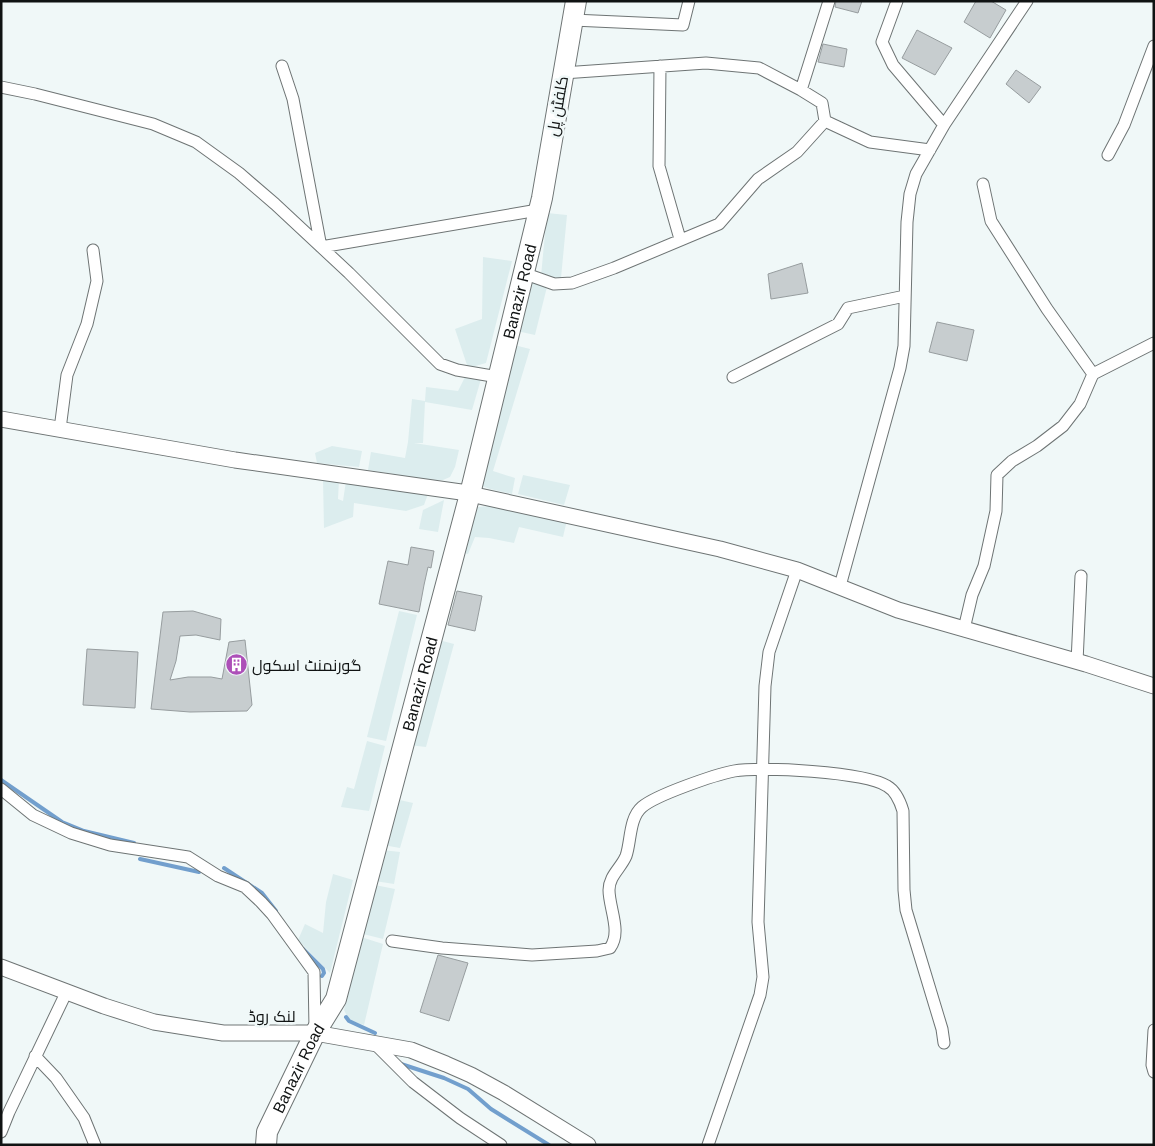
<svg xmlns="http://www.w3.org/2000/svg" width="1155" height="1146" font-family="Arial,Cairo,sans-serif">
	<rect width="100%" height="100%" fill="#f0f8f8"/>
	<path fill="#dcedee" d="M547,213l20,2 -6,63 -20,-2z
		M483,257l29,4 -26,102 -18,5 -13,-39 27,-10z
		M529,278l19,5 -13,52 -18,-4z
		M514,345l16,4 -37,122 22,7 -3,16 -22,-5 -16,-6z
		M466,375l15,4 -9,31 -47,-8 -2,41h-9l45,7 -4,17 -5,10 -7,3h-11l-64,-10 3,-18 34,6 3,-16 4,-43 13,2 1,-14 32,4z
		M332,446l30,5 -3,16 -42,-4 -2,-10z
		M523,475l47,10 -6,20 -46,-11z
		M323,480h16l-1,19 5,2 3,-20 82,13 -4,11 -18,6 -52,-8 -1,14 -29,11z
		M444,500l-6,32 -19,-3 4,-19z
		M489,506l78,14 -4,17 -44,-10 -5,16 -25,-5 -14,-1 -7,17 -4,-1 -3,19 -11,-2 18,-62z
		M399,611l18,4 -31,126 -19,-4z
		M435,639l19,5 -28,103 -17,-2z
		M367,741l18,5 -16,65 -28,-4 6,-20 7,2z
		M395,799l18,4 -13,45 -17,-3z
		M382,850l18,2 -6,32 -19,-3z
		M333,874l20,6 -23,93 -32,-33 7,-16 18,9 3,-31z
		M375,885l20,4 -12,50 -20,-5z
		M361,937l22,7 -19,81 -15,-5 -5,-10z"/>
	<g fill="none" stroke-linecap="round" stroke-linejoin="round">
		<path stroke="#729fcd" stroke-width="4" d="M1,780l61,42 22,9 50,12
			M140,859l59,13
			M224,868l38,25 14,18
			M303,949l20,20 1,4 -2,3
			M346,1017l3,4 26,12
			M401,1064l43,14 24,11 23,20 58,36"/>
	</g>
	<path fill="#c7cdcf" stroke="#979d9f" d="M836,1h26l-4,12 -23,-6z
		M976,1h15l15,9 -16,28 -26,-16z
		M917,30l35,18 -17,27 -33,-17z
		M823,44l24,5 -3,18 -26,-5z
		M1016,70l25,17 -12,16 -23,-19z
		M802,263l6,30 -37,6 -3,-25z
		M937,322l37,8 -7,31 -38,-9z
		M411,547l23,4 -3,17 -3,-1 -4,18 -5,27 -40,-8 9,-43 20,4z
		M457,591l25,5 -7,35 -27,-6z
		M193,611l28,8 -1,21 -24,-5 -16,1 -4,25 -6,19 18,-3h23l11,2 7,-37 16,-2 7,65 -5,6 -57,1 -39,-3 12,-97z
		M87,649l51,3 -3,56 -52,-3z
		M438,955l30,8 -19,58 -29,-9z"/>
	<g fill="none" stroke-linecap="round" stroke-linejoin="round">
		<defs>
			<path id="street" d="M897,1l-15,41 11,23 51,60
				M573,20l110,5 6,-24
				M282,66l11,33 28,148 217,-37
				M660,66l-1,100 21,73
				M563,73l143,-10 53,5 42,22 28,-89
				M1,87l34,7 118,30 43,18 43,31 36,31 74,69 91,91 17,6 41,7
				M801,90l21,13 3,18 45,21 60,8
				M1108,155l16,-30 30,-79
				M523,273l31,11 18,-1 42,-15 105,-44 39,-45 39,-27 28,-31
				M1093,374l61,-31
				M733,377l105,-53 10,-16 57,-12
				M60,429l7,-54 20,-51 10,-43 -4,-31
				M840,586l60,-218 4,-22 3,-124 3,-28 6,-20 28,-49 83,-124
				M964,629l8,-34 12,-29 12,-55 1,-36 15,-14 25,-15 26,-20 17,-22 13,-30 -46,-65 -56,-88 -8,-37
				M1077,662l4,-86
				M1,789l32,26 38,18 39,12 78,12 30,19 27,11 16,15 11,12 42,58 1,56
				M392,941l50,7 90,7 65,-4 13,-3c12,-16 -1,-40 -1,-58 0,-14 12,-22 17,-34 5,-14 3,-38 16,-49 14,-12 72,-32 92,-36 26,-5 131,1 153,15 9,5 13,15 16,25l1,79 2,20 36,119 2,14
				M1154,1030l-2,35 2,7
				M375,1044l38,38 47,36 41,27
				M35,1056l21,22 28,40 11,27
				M1,1132l8,-20 58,-121
				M708,1145l52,-150 3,-18 -5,-55 7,-236 4,-34 28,-82"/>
			<path id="secondary" d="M1,419l234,41 226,32 259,57 77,21 101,40 188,54 68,22
				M1,967l103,39 50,16 69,11h92l96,17 35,14 25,11 33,18 84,52"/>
			<g id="highway">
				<path id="s1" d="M266,1145l1,-13 48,-99 21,-34 134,-505 72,-296 34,-197"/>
			</g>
		</defs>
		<use href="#street" stroke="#6e7474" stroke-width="13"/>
		<use href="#secondary" stroke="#6e7474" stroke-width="17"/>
		<use href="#highway" stroke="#6e7474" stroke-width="22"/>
		<use href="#street" stroke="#fff" stroke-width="11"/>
		<use href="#secondary" stroke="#fff" stroke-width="15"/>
		<use href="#highway" stroke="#fff" stroke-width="20"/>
	</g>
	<defs>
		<symbol id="building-disc" viewBox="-11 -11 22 22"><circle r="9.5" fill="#ad4fb8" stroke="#f0f8f8"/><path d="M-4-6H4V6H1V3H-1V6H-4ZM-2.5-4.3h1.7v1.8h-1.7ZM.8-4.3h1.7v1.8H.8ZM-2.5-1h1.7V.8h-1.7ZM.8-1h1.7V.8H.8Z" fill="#fff"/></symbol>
	</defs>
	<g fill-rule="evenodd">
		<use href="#building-disc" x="224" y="652" width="25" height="25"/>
	</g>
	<g text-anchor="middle" stroke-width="5" stroke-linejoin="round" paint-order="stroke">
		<g font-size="16" fill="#101313" stroke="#f0f8f8">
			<text transform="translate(557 106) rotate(-80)" y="6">کلفٹن پل</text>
			<text dy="6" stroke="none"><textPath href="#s1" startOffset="894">Banazir Road</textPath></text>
			<text dy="6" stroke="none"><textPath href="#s1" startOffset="489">Banazir Road</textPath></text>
			<text x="272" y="1022">لنک روڈ</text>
			<text dy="6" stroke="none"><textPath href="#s1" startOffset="84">Banazir Road</textPath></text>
		</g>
		<g font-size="16" fill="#101313" stroke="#f0f8f8" text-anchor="start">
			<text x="252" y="671">گورنمنٹ اسکول</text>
		</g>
	</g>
	<rect width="1155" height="1146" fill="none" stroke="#101313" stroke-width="5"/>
</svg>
